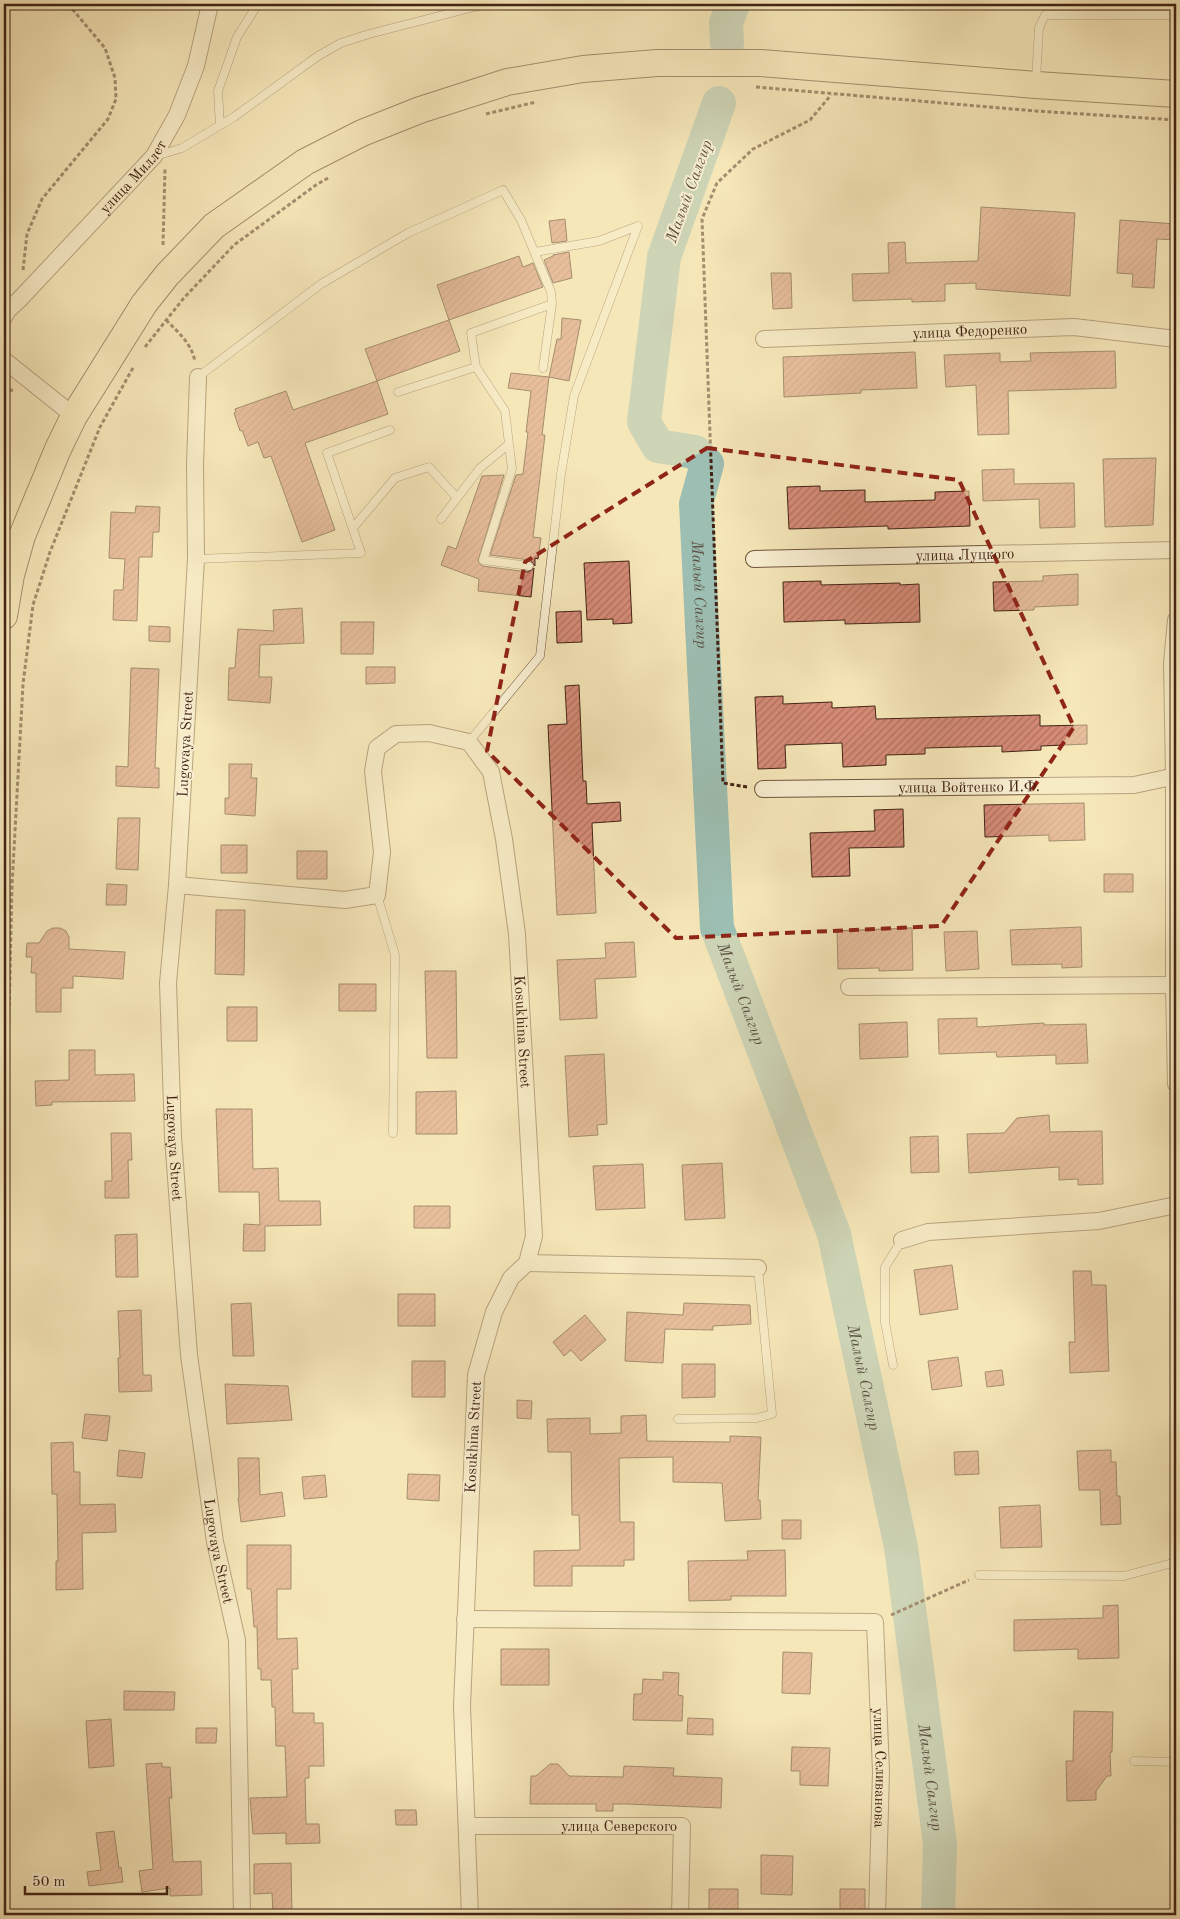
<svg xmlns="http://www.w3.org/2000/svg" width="1180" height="1919" font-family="'Old Standard TT',serif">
	<defs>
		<pattern id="building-hatch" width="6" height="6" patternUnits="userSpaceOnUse" patternTransform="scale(1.25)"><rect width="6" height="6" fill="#d68b77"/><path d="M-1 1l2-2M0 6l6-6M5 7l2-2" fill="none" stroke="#af7160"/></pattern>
	</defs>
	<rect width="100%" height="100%" fill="#f6e7b9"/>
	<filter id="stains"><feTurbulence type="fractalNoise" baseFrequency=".004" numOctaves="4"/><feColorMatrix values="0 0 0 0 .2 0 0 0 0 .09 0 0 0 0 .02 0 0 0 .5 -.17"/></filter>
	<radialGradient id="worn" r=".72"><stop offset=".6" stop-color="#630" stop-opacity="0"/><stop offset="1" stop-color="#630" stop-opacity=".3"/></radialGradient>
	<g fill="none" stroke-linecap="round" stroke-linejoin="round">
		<g stroke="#9dbfb3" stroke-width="34">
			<path d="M727,43l-1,-20 7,-19"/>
			<path id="s1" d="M719,103l-55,154 -20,165 14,24 37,6 12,12 -11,40 21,424 117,306 67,313 39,297 -2,71"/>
		</g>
	</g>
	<path fill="url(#building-hatch)" stroke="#422314" d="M981,207l94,6 -5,83 -94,-7v-6l-31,1v17l-33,1v-3l-59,2 -1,-27 37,-1 -1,-30 17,-1 1,21 72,-2z
		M565,219l2,22 -15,2 -3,-22z
		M1120,220l56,4v16l-19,-1 -3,49 -22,-1 1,-13 -16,-1z
		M569,252l3,26 -19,5 -9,-23 9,-4v-1z
		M519,256l4,11 10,-4 10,24 -94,33 -12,-35z
		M771,273h20l1,35 -19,1z
		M562,318l19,2 -12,61 -20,-4 8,-38h4z
		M449,320l11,31 -83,30 -12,-32z
		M1115,351l1,37 -108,3 1,43 -31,1 -2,-50 -30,2 -2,-32 56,-2v9l31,-1 -1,-8z
		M915,352l2,36 -56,2v3l-77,4 -1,-40z
		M511,373l38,4 -7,58h3l-12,102 8,1 -3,21 -3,-1v8l-5,-6 -40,-5 26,-80 7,-1 5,-42h-2l5,-41 -23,-3z
		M377,381l11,33 -83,29 30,87 -33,12 -31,-86 -7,2 -6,-16 -10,4 -6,-16 -2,1 -6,-18 2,-1 -1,-3 51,-18 7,19z
		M1156,458l-3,67 -48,2 -2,-68z
		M1014,469v15l60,-1 1,44 -35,1 -1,-29 -56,2 -1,-31z
		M504,475l-26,86 4,5 46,6 6,-4 -3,29 -53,-6 1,-12 -38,-14 7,-19 8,3 26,-73z
		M820,486v5l45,-1v12l70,-2v-8l34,-1 1,35 -82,3v-3l-99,3 -2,-42z
		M136,506l24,1 -1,25h-6l-1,25h-13l-2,64 -24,-1 1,-30h9l2,-31 -16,-1 2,-46 24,1z
		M629,561l3,62 -19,1v-5l-26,1 -3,-57z
		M1078,574v31l-44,2v3l-40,1 -1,-29 50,-1v-5z
		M821,581v4l79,-2v2l19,-1 1,38 -75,2v-4l-61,2 -1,-40z
		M302,608l2,35 -44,2 -1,32h13l-2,26 -42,-3 1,-32h6l3,-39 36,2 -1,-21z
		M581,611l1,31 -25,1 -1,-31z
		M341,622h33l-1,32h-32z
		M149,626l21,1v15l-21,-1z
		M366,667h29v16l-29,1z
		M131,668l28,1 -4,99h4v20l-43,-2v-20l12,1z
		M579,685l4,96h3l1,23 33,-2 1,19 -29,2 4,90 -39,2 -9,-190 19,-1 -2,-38z
		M783,696v8l49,-2v6l43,-2 1,13 164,-4v11l47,-1v19l-46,2v4l-39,2v-6l-77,2v6l-39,1v10l-43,2 -1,-24 -57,2 1,23 -28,1 -3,-72z
		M229,764h23l-1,14h6l-2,38 -30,-2v-16h4z
		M1084,803l1,37 -36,1v-6l-64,2 -1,-32z
		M903,809l1,38 -55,1 1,28 -38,1 -2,-44 65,-2 -1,-21z
		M118,818h22l-2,52 -22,-1z
		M221,845h26v28h-26z
		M297,851h30v28h-30z
		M1104,874h29v18h-29z
		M107,884l20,1 -1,20h-20z
		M216,910h29l-1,65 -29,-1z
		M1081,927l1,40 -20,1v-4l-50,1 -2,-35z
		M53,928h7l6,3 3,6v12l56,3 -2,27 -50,-3v12h-12v24h-25v-39h-5l1,-16h-6l1,-14h12l8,-12z
		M912,928l1,42 -34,1v-3l-41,1 -1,-38z
		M977,931l2,38 -33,2 -2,-39z
		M634,942l2,35 -41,2 2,39 -37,2 -3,-60 49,-2 -1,-15z
		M425,971h31l1,87h-30z
		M339,984h37v27h-37z
		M227,1007h30v34h-30z
		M977,1018v9l67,-4v2l42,-1 2,39 -32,1v-9l-59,2 -1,-5 -57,2 -1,-35z
		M907,1022l1,35 -48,2 -1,-35z
		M69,1050h26v25l39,-1 1,27 -83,1v3l-16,1 -1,-25 34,-1z
		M604,1054l3,70 -10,1 1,10 -29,2 -4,-81z
		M456,1091l1,43h-41v-42z
		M216,1109h36l1,60 25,-1 1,33h41l1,24 -56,1v25h-22l1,-27 16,1 -1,-33h-40z
		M1049,1115l1,17 52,-1 1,53 -25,1v-6l-19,1v-13l-90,6 -2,-39 37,-1 13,-15z
		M111,1133h20l1,27h-4l1,38h-24v-17h7z
		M938,1136l1,36 -28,1 -1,-36z
		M722,1163l3,55 -40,2 -3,-55z
		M643,1164l2,44 -49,2 -3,-44z
		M414,1206h36v22h-36z
		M137,1234l1,43h-22l-1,-42z
		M952,1265l6,44 -38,6 -6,-45z
		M1073,1271h18l1,14h14l3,86 -39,2 -1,-31h6z
		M398,1294h37v32h-37z
		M251,1303l3,53h-21l-2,-52z
		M684,1303l66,2 1,19 -38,2v4l-48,-1 -2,34 -38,-2 2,-49 56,3z
		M141,1310l2,65h8l1,16 -33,1 -1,-34h2l-2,-47z
		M585,1315l21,25 -25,21 -10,-11 -7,6 -11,-14z
		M958,1357l4,29 -30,4 -4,-29z
		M412,1361h33v36h-33z
		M682,1364h33v33l-33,1z
		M1002,1370l2,15 -17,2 -2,-15z
		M225,1384l63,2 4,34 -65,4z
		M517,1400l15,1 -1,18 -14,-1z
		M85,1414l25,2 -3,25 -25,-3z
		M646,1415l1,26 83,1v-6l31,1 -3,63h2l1,19 -36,2 -3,-38 -49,-1v-25l-54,1 1,64h14v38h-10v6h-52v20h-38v-35l46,-1 -1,-35h-7l-1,-63h-23l-1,-33 43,-1v16l31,-1v-17z
		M73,1442l1,30h6v33l35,-1 1,28 -34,1 1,56 -27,1v-29h2l-1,-67h-5l-1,-51z
		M119,1450l26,3 -3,25 -25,-2z
		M1111,1450v12h5l1,34h3l1,28 -20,1 -1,-35h-21l-2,-39z
		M978,1451l1,23 -24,1 -1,-23z
		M238,1458h21l1,37 22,-3 3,24 -44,6 -3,-24h1z
		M408,1474l32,1 -1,26 -32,-2z
		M325,1475l2,22 -23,2 -2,-22z
		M1040,1505l2,42 -41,1 -2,-41z
		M782,1520h19v19h-19z
		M247,1545h44v44h-14v50l20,-1 1,31h-6l1,44h21v10h9l1,43h-15v12h-4l1,46h13l1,19 -34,1v-11l-33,1 -3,-36 37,-1 -2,-51h-9l-1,-39h-3l-1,-27h-10v-11h-3l-1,-42h-3l-3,-38h-4z
		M785,1550l1,46h-55v4l-42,1 -1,-40 60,-1 -1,-9z
		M1118,1605l1,53 -41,1v-10l-64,2v-31l89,-2v-12z
		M501,1649h48v36h-48z
		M783,1652l29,1 -2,41 -28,-1z
		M663,1672l16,1 -1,22 5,1 -1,25 -49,-1 1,-26h8l1,-15 20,1z
		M124,1691l51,1 -1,18h-50z
		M1074,1711l39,1 -1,40h-2l1,24h-4l-11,15v9l-29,1 -1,-40h7z
		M688,1718l25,1v16l-26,-1z
		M111,1719l3,47 -25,2 -3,-47z
		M196,1728h21l-1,15h-20z
		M792,1747l38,1 -2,38 -28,-1v-14h-9z
		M162,1763v4h8l2,31h-3l4,64 28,-1 1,34 -32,1v-8l-28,4 -3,-21 14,-2 -7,-105z
		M550,1764h8l11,12 54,1 1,-11 50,2 -1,8 49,2 -1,30 -94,-4h-14v7h-17v-7h-66l1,-28h5z
		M395,1810h21l1,15h-21z
		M114,1831l5,37 2,-1 2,15 -34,4 -2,-14 14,-2 -5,-37z
		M761,1855l32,1 -1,39 -31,-1z
		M291,1863l1,52h-19l-1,-22 -18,1v-30z
		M709,1889h29v26h-29z
		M840,1889h25v22h-25z"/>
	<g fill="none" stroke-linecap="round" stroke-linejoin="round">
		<defs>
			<path id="lane" d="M1036,80l3,-52 6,-13h124l2,-11
				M220,125l-2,-34 19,-54 21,-33
				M156,156l26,-8 52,-31 84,-61 23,-13 28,-9 117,-30
				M535,252l64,-11 39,-15
				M198,377l123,-93 87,-51 95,-43 18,30 30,72 1,12 -9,64
				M398,392l78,-25
				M441,519l39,-51 29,-24
				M353,528l42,-50 34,-11 28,31
				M4,532l13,3
				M196,559l165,-6 -34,-100 63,-23
				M529,566l-46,-6 29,-91 -7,-58 -29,-44 -5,-34 81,-29
				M469,742l71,-86 21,-182 13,-78 64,-170
				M377,895l18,60 -2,178
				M893,1365l-8,-43v-55l17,-27
				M678,1419l79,-1 15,-4 -14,-146
				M979,1575l145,1 52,-14
				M1134,1761l42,1"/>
			<g id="street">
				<path id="s2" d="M4,317l4,-7 11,-10 135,-144 23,-41 19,-49 14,-62"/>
				<path id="s3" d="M764,339l310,-12 102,12"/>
				<path d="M4,360l70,56"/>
				<path id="s4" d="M198,377l-3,87 1,95 -19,326 -9,98 5,154 16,218 26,187 22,98 5,275"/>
				<path id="s5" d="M754,559l422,-9"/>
				<path d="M1176,620l-4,43 2,113v209l2,99"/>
				<path id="s6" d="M763,789l371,-4 42,-9"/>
				<path id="s7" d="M177,885l168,15 32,-5 5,-43 -9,-81 4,-23 19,-14 33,-1 40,9 22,30 13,67 13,95 17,302 -7,27 -16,15 -17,34 -18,63 -14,331 8,209"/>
				<path d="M849,987l325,-2"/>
				<path d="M902,1240l26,-8 171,-11 77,-16"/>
				<path d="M527,1263l231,5"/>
				<path id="s8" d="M465,1619l410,3 6,150 -4,143"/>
				<path id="s9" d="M467,1826h215l-2,89"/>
			</g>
			<path id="primary" d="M4,616l7,-41 11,-39 36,-87 16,-33 70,-112 23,-29 47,-49 91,-64 57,-29 58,-23 87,-28 76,-13 74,-6h103l276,22 140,9"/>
		</defs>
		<use href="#lane" stroke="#6f543d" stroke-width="9"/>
		<use href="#street" stroke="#6f543d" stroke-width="18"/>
		<use href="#primary" stroke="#422314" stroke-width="28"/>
		<path stroke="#422314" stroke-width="3" stroke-dasharray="4 2.5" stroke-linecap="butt" d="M756,87l280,24 140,9
			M486,114l50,-12
			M163,245l2,-76
			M23,270l4,-36 15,-35 66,-80 8,-20 -1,-21 -10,-30 -37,-44
			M166,320c13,13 26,24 29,42
			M145,347l38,-48 51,-54 82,-60 12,-7
			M4,392l9,-2
			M747,787l-24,-4 -21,-564 15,-36 36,-34 57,-29 21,-25
			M4,1221l8,-335 11,-202 10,-79 17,-53 50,-125 34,-61
			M891,1615l78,-35"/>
		<use href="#lane" stroke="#f9efd2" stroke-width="8"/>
		<use href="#street" stroke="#f9efd2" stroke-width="16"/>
		<use href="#primary" stroke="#f6e7b9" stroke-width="26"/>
	</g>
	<path d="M0 0H1180V1919H0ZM707,448l252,32 115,247 -133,199 -265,12 -189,-187 38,-189z" fill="#f6e7b9" fill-opacity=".55" fill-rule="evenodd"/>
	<path fill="none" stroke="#8f2418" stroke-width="4" stroke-dasharray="10 6" stroke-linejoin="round" d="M707,448l252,32 115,247 -133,199 -265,12 -189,-187 38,-189z"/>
	<g text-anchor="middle" stroke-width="4" stroke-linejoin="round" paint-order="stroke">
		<g font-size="15" fill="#422314" stroke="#f9efd2">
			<text dy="5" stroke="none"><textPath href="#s2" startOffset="191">улица Миллет</textPath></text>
			<text dy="5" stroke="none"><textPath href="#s3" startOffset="206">улица Федоренко</textPath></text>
			<text dy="5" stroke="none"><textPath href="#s5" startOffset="211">улица Луцкого</textPath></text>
			<text transform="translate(185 744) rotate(-87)" y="5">Lugovaya Street</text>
			<text dy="5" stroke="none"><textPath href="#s6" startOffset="206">улица Войтенко И.Ф.</textPath></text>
			<text dy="5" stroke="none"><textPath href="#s7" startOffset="746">Kosukhina Street</textPath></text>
			<text dy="5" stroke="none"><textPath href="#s4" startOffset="772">Lugovaya Street</textPath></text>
			<text transform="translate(473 1437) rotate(-87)" y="5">Kosukhina Street</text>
			<text dy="5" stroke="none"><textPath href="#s4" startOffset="1178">Lugovaya Street</textPath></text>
			<text dy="5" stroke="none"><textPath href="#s8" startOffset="556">улица Селиванова</textPath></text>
			<text dy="5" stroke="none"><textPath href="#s9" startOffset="152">улица Северского</textPath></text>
		</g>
		<g font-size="16" font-style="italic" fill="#5d5244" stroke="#f9efd2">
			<text transform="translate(688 191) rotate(-70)" y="6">Малый Салгир</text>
			<text dy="6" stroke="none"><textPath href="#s1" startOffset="544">Малый Салгир</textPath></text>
			<text dy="6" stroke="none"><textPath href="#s1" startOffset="948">Малый Салгир</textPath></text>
			<text dy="6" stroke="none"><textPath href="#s1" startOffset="1352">Малый Салгир</textPath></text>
			<text dy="6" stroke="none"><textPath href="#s1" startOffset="1758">Малый Салгир</textPath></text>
		</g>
	</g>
	<rect width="1180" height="1919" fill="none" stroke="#f6e7b9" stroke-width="20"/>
	<rect x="5" y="5" width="1170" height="1909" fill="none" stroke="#422314" stroke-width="2.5"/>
	<rect x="10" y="10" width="1160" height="1899" fill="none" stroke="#422314"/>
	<path d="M25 1886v8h142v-8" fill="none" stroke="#422314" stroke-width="2.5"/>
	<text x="32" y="1886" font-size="15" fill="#422314" stroke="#f9efd2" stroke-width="4" paint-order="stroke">50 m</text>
	<rect width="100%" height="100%" filter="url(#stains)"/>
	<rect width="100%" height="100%" fill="url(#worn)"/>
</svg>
